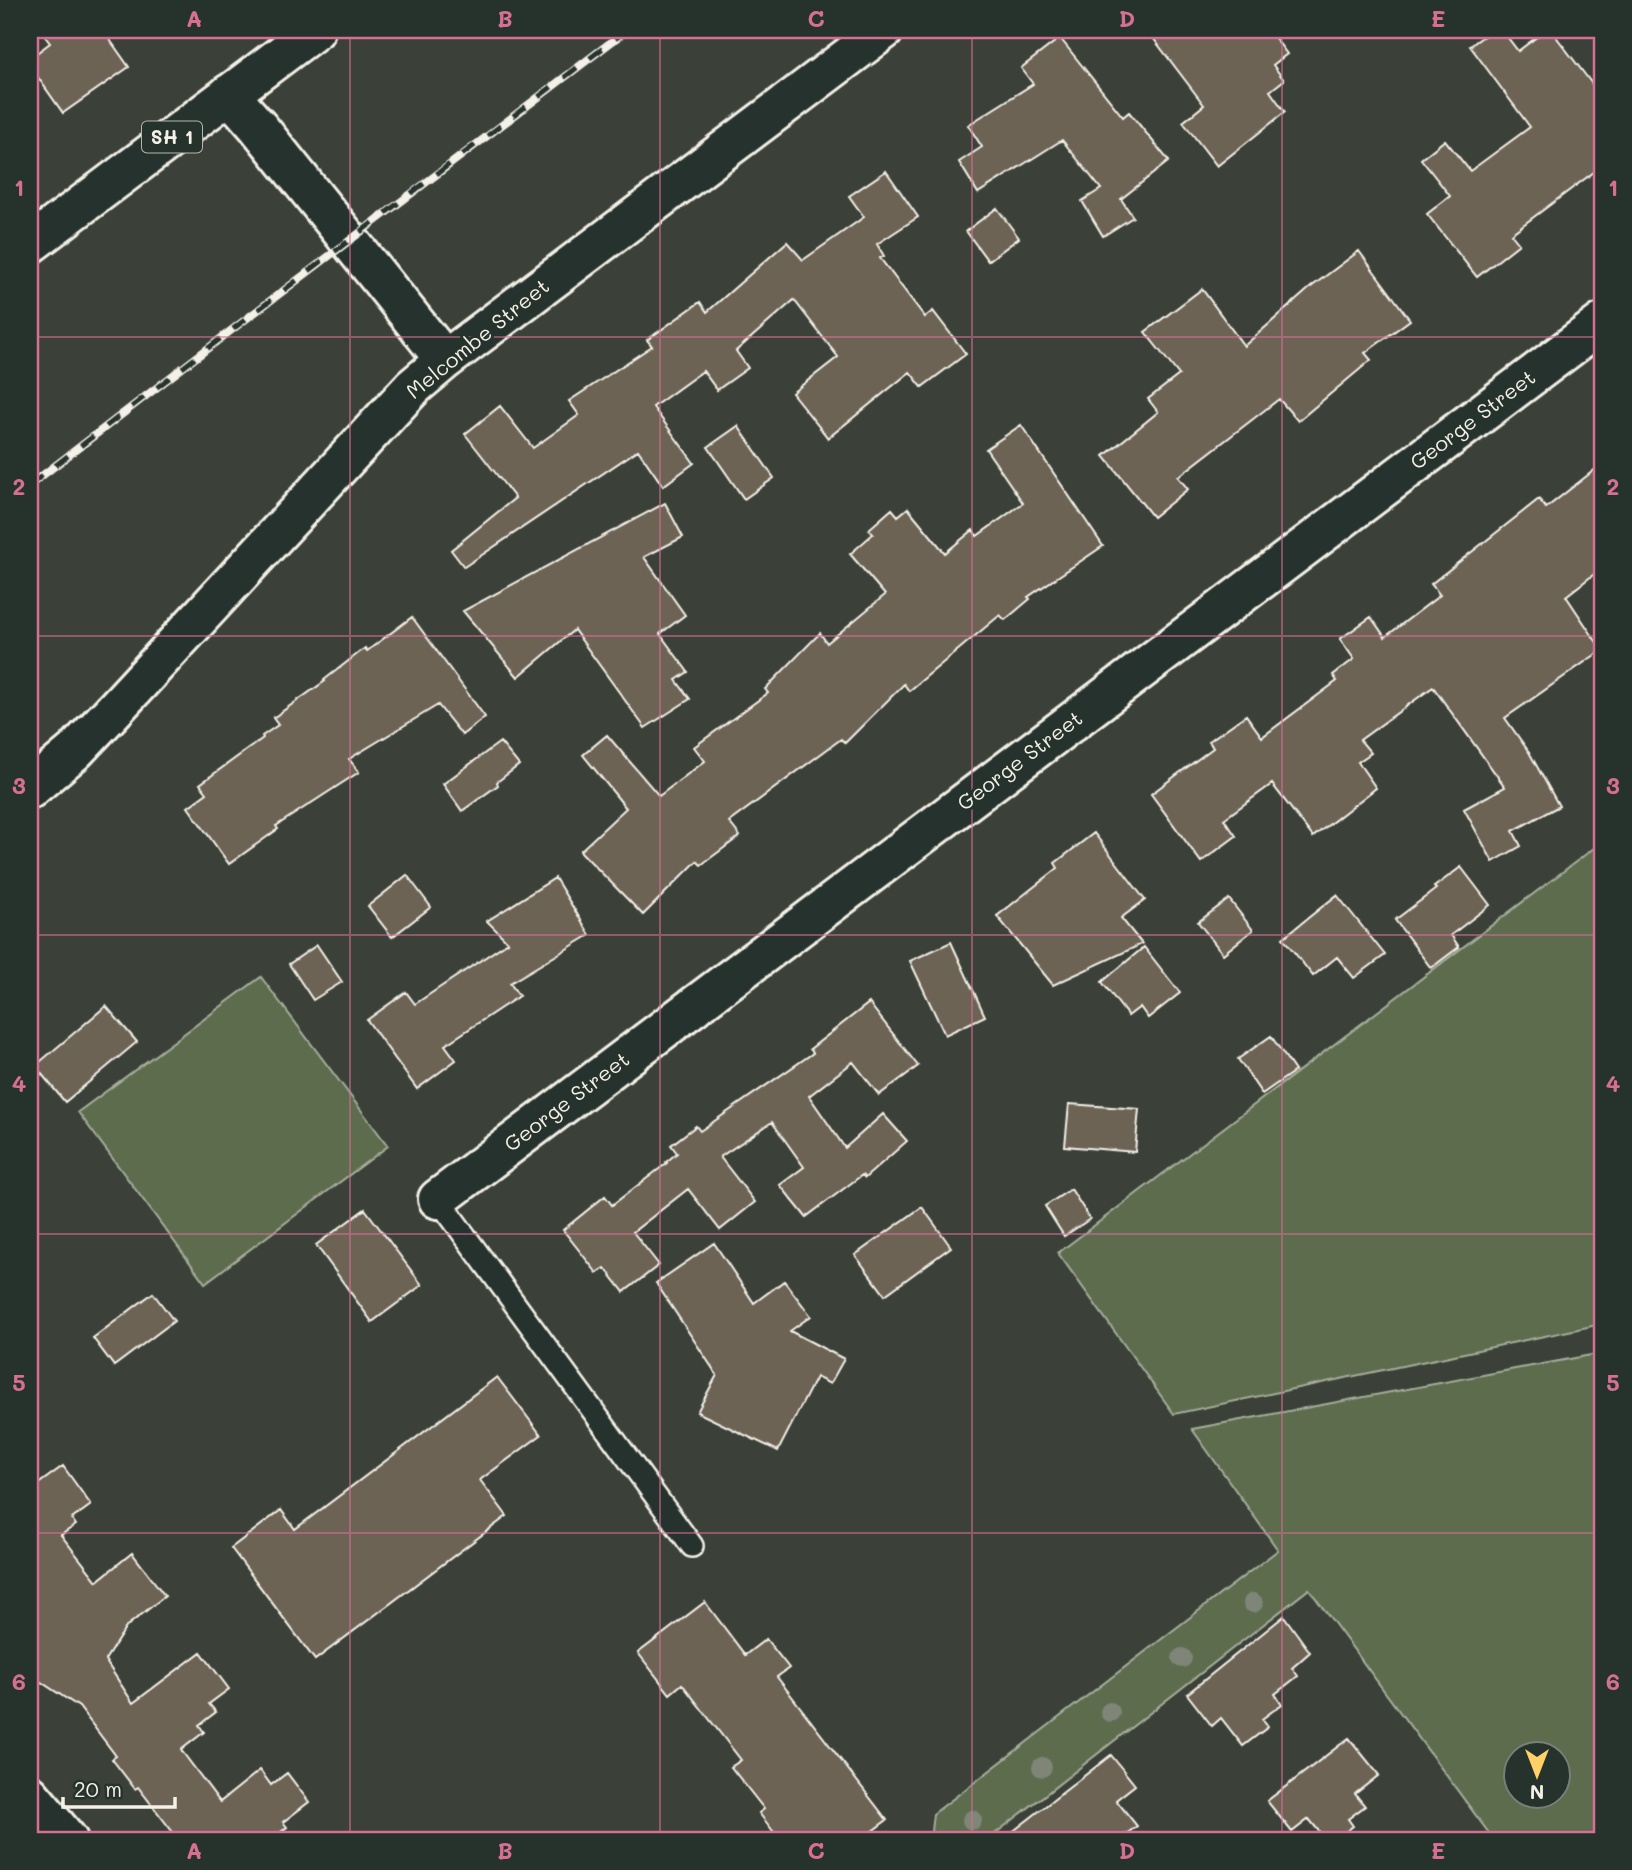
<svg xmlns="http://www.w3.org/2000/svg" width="1632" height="1870" font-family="Mali,sans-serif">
	<rect width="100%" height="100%" fill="#3b4139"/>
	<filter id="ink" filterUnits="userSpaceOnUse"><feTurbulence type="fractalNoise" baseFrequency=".0143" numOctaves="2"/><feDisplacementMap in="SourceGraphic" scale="14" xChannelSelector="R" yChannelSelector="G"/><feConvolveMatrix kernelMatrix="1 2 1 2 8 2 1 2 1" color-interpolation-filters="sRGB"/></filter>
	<g filter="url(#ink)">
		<path fill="#5c6c4e" stroke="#a8ae9b" stroke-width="2" fill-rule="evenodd" d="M1602,842v482l-428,90 -116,-161z
			M261,977l127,169 -183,137 -127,-171z
			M1602,1353v487h-108l-185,-251 -322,251h-57l3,-26 345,-264 -86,-121zM1516,1755h42v42h-42z"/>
		<path fill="#6c6355" stroke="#f4f1e8" stroke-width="2" d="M40,30h63l26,37 -66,46 -33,-47v-8l20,-15z
			M1147,30h122l18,24 -14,11 11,15 -14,11 15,21 -68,54 -34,-44 21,-17z
			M1492,30h10l16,21 28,-21h5l51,67v69l-91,68 8,10 -42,33 -50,-63 23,-18 -29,-37 24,-19 25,31 60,-44 -60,-81z
			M1060,38l63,79 6,-5 40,49 -48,38 12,18 -30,19 -21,-35 19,-12 -39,-49 -84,53 -19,-31 23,-15 -14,-22 65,-41 -12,-16z
			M886,171l32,46 -41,27 7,12 -4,2 45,59 8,-6 33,43 -44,33 -12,-15 -82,66 -36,-45 46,-36 -44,-57 -58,51 12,17 -31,22 -14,-19 -50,36 41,56 -31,23 -25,-36 -174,117 -13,-17 64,-52 -50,-64 35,-28 33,42 46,-33 -10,-14 83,-55 -5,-6 53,-38 7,10 80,-70 16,18 61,-43 -15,-21z
			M997,208l22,30 -31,23 -22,-30z
			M1359,251l51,69 -45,33 6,7 -73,61 -19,-22 -101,78 10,12 -35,28 -49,-61 54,-44 -10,-13 31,-24 -34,-43 57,-43 42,57 67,-59z
			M1021,425l82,121 -75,51 2,2 -25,21 -5,-5 -91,76 -5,-7 -59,59 -4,-4 -112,83 11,14 -39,29 -4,-4 -54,54 -63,-64 46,-43 -43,-53 24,-20 52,61 46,-35 -11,-14 74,-54 -3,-4 55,-56 7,10 58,-48 -35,-41 23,-20 -4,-5 23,-20 6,7 10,-8 37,45 28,-23 4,6 46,-33 -37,-54z
			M738,426l36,52 -30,21 -36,-52z
			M1602,464v104l-36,28 36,54 -97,68 24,34 30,54 -46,25 8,15 -28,16 -29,-53 41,-22 -72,-100 -73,53 11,13 -13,9 18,26 -63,49 -41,-53 -48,35 12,17 -35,26 -50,-68 62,-46 -4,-7 37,-26 16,22 75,-56 -4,-6 21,-16 -14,-20 31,-22 14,20 55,-42 -9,-11 108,-85 7,9z
			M665,503l18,34 -39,20 41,58 -25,19 28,38 -12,8 14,19 -45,29 -71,-98 -56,47 -55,-66z
			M412,617l73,100 -23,18 -24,-30 -89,54 10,13 -83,54 2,3 -49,35 -41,-57 19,-14 -7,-9 63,-46 -1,-2 16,-11 -5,-7 52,-37 -1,-1 41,-32 2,3z
			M500,742l19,23 -22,17 1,3 -36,26 -19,-27z
			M1094,833l51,67 -24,18 21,26 -89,41 -56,-69 61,-48 -3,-5z
			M1461,867l29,38 -39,30 8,12 -28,21 -36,-48 41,-31 -2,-2z
			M407,875l24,32 -39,30 -24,-31z
			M555,878l35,57 -80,48 9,13 -74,49 11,15 -39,29 -50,-69 39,-28 9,12 93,-62 -21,-21z
			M1337,895l48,60 -31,23 -17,-21 -24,19 -30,-38z
			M1229,899l24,31 -30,24 -25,-32z
			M951,942l34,74 -40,19 -35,-74z
			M317,945l25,37 -29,18 -24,-36z
			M1144,947l36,46 -32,25 -8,-11 -12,9 -26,-34z
			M869,1003l49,63 -39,29 -26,-33 -44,34 36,52 38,-34 24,27 -42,37 -3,-3 -56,42 -26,-32 24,-18 -32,-45 -52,35 35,45 -35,28 -32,-41 -55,43 26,33 -35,27 -19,-24 -8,5 -34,-43 42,-34 7,9 55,-42 -1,-1 11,-9 -6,-8 25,-19 4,5 113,-78 -3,-4z
			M106,1006l31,36 -72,60 -30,-36z
			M1271,1036l24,35 -33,23 -24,-35z
			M1069,1104l70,5 -4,43 -70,-6z
			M1071,1189l19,30 -26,17 -19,-30z
			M922,1207l29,40 -66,48 -30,-40z
			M365,1209l57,76 -50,37 -56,-77z
			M714,1243l40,60 30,-22 27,35 -21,15 54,28 -14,25 -14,-7 -38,74 -81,-39 20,-37 -61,-92z
			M153,1293l21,28 -60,45 -21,-28z
			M497,1377l44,58 -61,45 27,36 -192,144 -84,-112 50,-38 14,19z
			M63,1466l28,39 -19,14 4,6 -15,10 36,46 35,-28 33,43 -38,30 -22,34 28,43 68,-51 28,37 -20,15 7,8 -17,13 5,7 -23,18 39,52 40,-32 11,15 16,-12 22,29 -26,20 4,5 -16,13h-92l-41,-53 -3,2 -23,-30 4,-3 -37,-49 -41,-27 -8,-10v-180z
			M705,1602l40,53 21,-16 23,29 -12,9 110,143 -27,20h-80l-21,-27 5,-4 -33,-42 10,-7 -59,-76 -12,10 -32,-41z
			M1284,1616l26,36 -18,16 6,8 -23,18 7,10 -20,15 6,8 -25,19 -22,-28 -9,8 -25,-32z
			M1349,1738l30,37 -24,19 10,12 -17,13 5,7 -18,14h-9l-17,-21 -17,13 -25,-31z
			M1111,1755l24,30 -19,15 21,26 -19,14h-116z"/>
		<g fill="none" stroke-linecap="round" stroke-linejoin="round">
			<defs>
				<path id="lane" d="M438,1199l254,347"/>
				<path id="street" d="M229,94l30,34 186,232
					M30,789l45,-38 38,-40 300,-324 32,-27 439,-330
					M438,1199l1164,-876
					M30,1795l38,45"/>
				<path id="highway" d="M30,244l285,-214"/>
			</defs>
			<use href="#lane" stroke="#f4f1e8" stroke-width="26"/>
			<use href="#street" stroke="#f4f1e8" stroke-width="44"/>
			<use href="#highway" stroke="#f4f1e8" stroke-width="44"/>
			<use href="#lane" stroke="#26332d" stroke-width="21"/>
			<use href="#street" stroke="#26332d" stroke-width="38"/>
			<use href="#highway" stroke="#26332d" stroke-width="38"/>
			<defs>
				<path id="rail" d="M30,485c198,-153 397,-304 597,-455"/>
			</defs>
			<use href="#rail" stroke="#f4f1e8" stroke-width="8"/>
			<use href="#rail" stroke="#26332d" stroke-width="5" stroke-dasharray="16" stroke-linecap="butt"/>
		</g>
		<g fill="#7f8577">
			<circle cx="1253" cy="1603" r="10"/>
			<circle cx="1182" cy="1658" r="10"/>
			<circle cx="1110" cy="1712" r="10"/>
			<circle cx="1042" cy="1767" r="10"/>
			<circle cx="972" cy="1820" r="10"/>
		</g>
	</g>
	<path fill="none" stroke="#d66f93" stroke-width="2" stroke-opacity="0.55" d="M350,30v1810M660,30v1810M972,30v1810M1282,30v1810M30,337h1572M30,636h1572M30,935h1572M30,1234h1572M30,1533h1572"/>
	<g text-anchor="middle" stroke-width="6" stroke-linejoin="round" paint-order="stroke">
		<rect fill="#26332d" stroke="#b6b8b0" stroke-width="2" x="142" y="121.5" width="60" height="31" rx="5"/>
		<g font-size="19" font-weight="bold" fill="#f4f1e8">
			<text x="172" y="144">SH 1</text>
		</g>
		<g font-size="21" fill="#f4f1e8" stroke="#26332d">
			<text transform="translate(478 339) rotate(-39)" y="7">Melcombe Street</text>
			<text transform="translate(1473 420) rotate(-37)" y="7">George Street</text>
			<text transform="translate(1020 761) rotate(-37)" y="7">George Street</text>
			<text transform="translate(567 1102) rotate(-37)" y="7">George Street</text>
		</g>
	</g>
	<rect width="1632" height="1870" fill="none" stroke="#26332d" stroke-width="77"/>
	<g transform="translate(1537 1775) rotate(180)"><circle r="33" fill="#26332d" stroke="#787f78" stroke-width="2"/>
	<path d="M0-5L12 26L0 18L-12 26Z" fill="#ffd166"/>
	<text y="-10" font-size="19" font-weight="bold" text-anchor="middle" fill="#f4f1e8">N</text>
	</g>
	<path d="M63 1797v10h112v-10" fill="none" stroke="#f4f1e8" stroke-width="3.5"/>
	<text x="74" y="1797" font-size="21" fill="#f4f1e8" stroke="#26332d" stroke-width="5" paint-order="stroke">20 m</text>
	<rect x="38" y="38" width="1556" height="1794" fill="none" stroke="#d66f93" stroke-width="2.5"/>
	<g font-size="23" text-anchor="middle" font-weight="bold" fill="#d66f93">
		<text x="194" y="27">A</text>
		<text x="505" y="27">B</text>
		<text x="816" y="27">C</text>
		<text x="1127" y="27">D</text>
		<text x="1438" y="27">E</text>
		<text x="19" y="196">1</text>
		<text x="1613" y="196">1</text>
		<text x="19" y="495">2</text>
		<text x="1613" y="495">2</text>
		<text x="19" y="794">3</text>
		<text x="1613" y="794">3</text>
		<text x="19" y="1092">4</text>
		<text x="1613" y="1092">4</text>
		<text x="19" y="1391">5</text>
		<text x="1613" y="1391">5</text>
		<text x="19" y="1690">6</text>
		<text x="1613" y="1690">6</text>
		<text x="194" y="1859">A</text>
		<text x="505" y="1859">B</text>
		<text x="816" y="1859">C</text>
		<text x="1127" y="1859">D</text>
		<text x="1438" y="1859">E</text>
	</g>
</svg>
